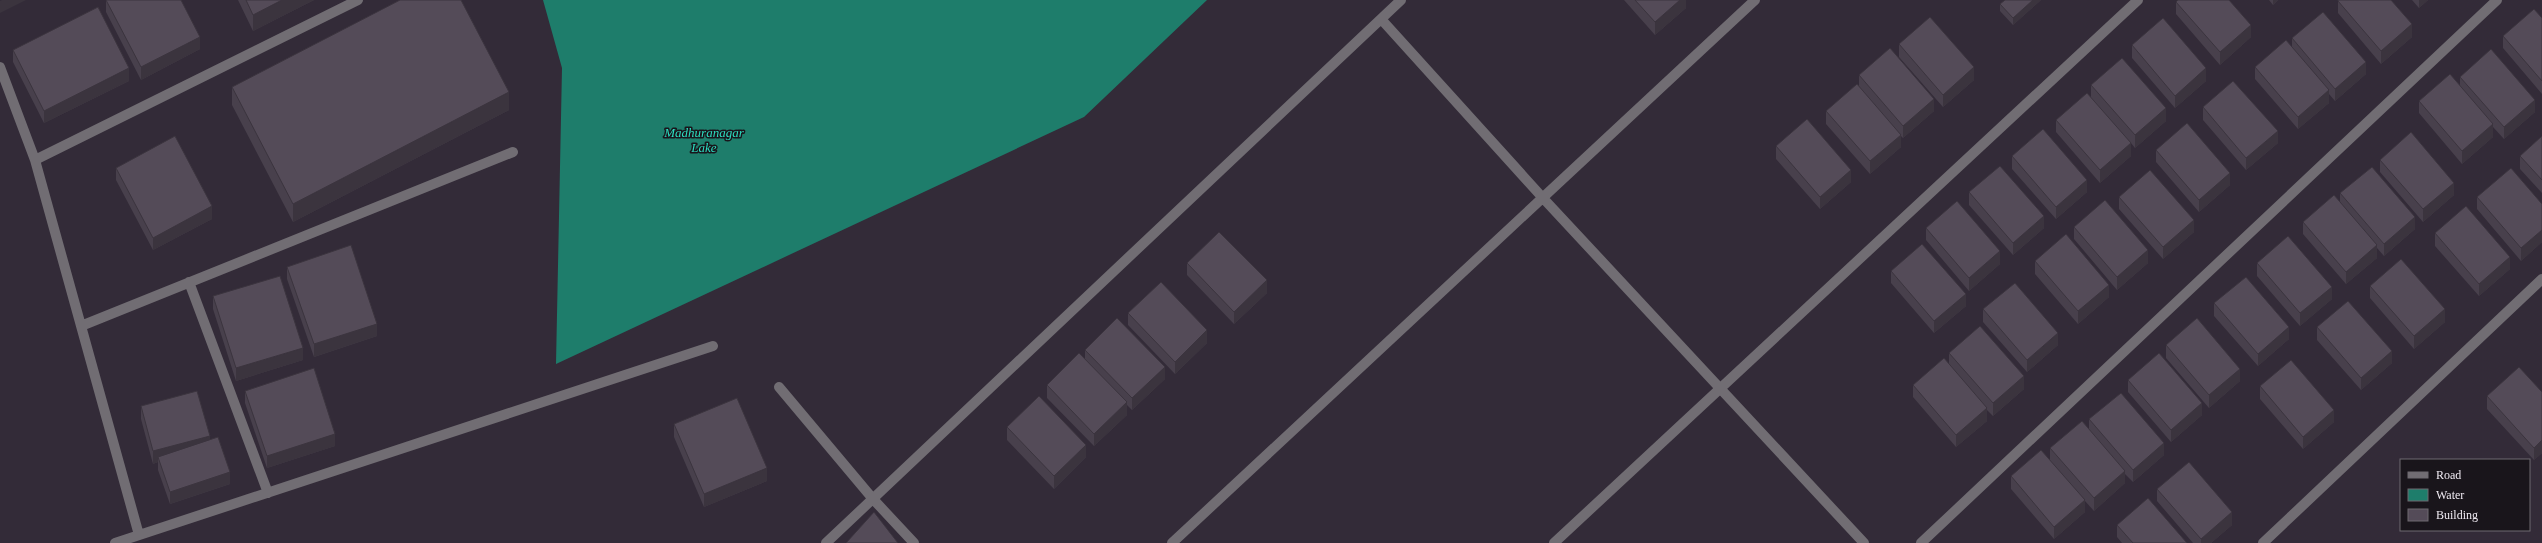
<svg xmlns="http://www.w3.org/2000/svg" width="2542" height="543" font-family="'Times New Roman',serif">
	<rect width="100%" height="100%" fill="#332b38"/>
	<path fill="#1e7d6b" d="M543,0h664l-123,117 -528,247 6,-296z"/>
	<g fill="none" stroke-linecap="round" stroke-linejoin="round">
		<path stroke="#716d73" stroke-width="10" d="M1381,19l161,178 322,346
			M0,67l35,93 104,375
			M35,160l323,-160
			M189,282l79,211
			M81,326l432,-174
			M779,387l94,112 41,44
			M115,543l598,-197
			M826,543l575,-543
			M1172,543l583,-543
			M1554,543l584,-543
			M1921,543l576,-543
			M2263,543l279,-264"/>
	</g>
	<path fill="#48404c" d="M106,0l94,49 -59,31 -35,-68z
		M238,0h76l-61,31z
		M1624,0h62v8l-31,27z
		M2041,0l-28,25 -13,-14v-7z
		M2269,0h9l-5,5z
		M2412,0h16l-9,8z
		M2338,1l74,36 -31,27 -43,-51z
		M2176,2l75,35 -31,28 -44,-51z
		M2542,18v76l-39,-46v-12z
		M2292,38l74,36 -31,27 -6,-7v9l-31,26 -43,-50v-12l37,-20z
		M1899,44l75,36 -31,27 -44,-50z
		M2132,45l74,36 -31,27 -43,-50z
		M13,50l116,31 -85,42 -31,-61z
		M1859,75l75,36 -31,27 -2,-2v11l-31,27 -44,-50v-13l33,-25z
		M2460,77l75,35 -31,27 -11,-12v10l-31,27 -43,-51v-12l41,-15z
		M2091,85l75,36 -31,27 -4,-5v13l-31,27 -44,-51v-12l35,-22z
		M232,87l277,23 -216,112 -61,-117z
		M2203,107l75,36 -32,27 -43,-50z
		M2542,136v57l-22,-24v-13z
		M1776,146l75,36 -31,27 -44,-50z
		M2156,150l74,35 -31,27 -43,-50z
		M2012,156l75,36 -31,27 -44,-50z
		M2380,160l74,35 -31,27 -43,-50z
		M116,168l96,51 -59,31 -37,-70z
		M1969,192l75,36 -31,27 -44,-50z
		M2340,193l75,36 -31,27 -7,-8v10l-31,26 -43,-50v-12l37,-19z
		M2119,197l75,35 -31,27 -44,-50z
		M2477,197l65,7v38l-21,19 -44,-52z
		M2074,227l74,36 -31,27 -43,-51z
		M1926,228l74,36 -31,27 -43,-51z
		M2435,233l75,36 -31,27 -44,-50z
		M2035,261l74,36 -31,27 -43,-50z
		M1187,263l80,30 -33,31 -47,-49z
		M2257,263l75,36 -32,27 -43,-50z
		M287,267l90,69 -63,21 -27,-78z
		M1891,271l75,35 -32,27 -43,-50z
		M2370,286l75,36 -31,27 -44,-51z
		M213,296l90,64 -67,21 -23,-72z
		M2214,303l75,36 -31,27 -44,-50z
		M1983,309l75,36 -31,27 -44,-50z
		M1128,313l79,30 -32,31 -47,-49z
		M2317,327l75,36 -31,27 -44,-50z
		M2166,345l74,36 -31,27 -43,-50z
		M1085,350l80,29 -33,31 -5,-5v10l-33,31 -47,-48v-13l38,-26z
		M1949,353l75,36 -31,27 -6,-6v11l-31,26 -43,-50v-12l36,-21z
		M2128,380l74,35 -31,27 -43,-50z
		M2260,386l74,36 -31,27 -43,-50z
		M245,391l90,55 -68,22 -22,-65z
		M2542,392v61l-8,7 -47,-51v-13z
		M141,406l69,34 20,44 -60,20 -12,-34v-8l-5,2 -12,-45z
		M2089,419l75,36 -31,27 -8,-8v9l-31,28 -9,-10v11l-31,27 -43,-50v-13l39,-16v-12l39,-18z
		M674,424l93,57 -63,26 -30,-70z
		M1007,427l79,30 -32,32 -47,-49z
		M2157,489l75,36 -21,18h-18l-36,-42z
		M2117,525l70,18h-65l-5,-6z"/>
	<path fill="#3b343e" d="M2,0h24l-26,13v-12z
		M282,0h32l-61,31v-16z
		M1680,0h6v8l-31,27v-13z
		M2033,0h8l-28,25v-7z
		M2273,0h5l-5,5z
		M2419,0h9l-9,8z
		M2412,24v13l-31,27v-13z
		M2251,25v12l-31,28v-13z
		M200,37v12l-59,31v-13z
		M2366,62v12l-31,27v-12z
		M1974,67v13l-31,27v-12z
		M129,68v13l-85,42v-12z
		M2206,68v13l-31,27v-12z
		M2329,90v13l-31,26v-12z
		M509,92v18l-216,112v-18z
		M1934,99v12l-31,27v-12z
		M2535,100v12l-31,27v-12z
		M2166,108v13l-31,27v-13z
		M2493,124v13l-31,27v-13z
		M2278,131v12l-32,27v-12z
		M1901,135v12l-31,27v-13z
		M2131,143v13l-31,27v-13z
		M1851,170v12l-31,27v-12z
		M2230,173v12l-31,27v-12z
		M2087,180v12l-31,27v-12z
		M2454,183v12l-31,27v-13z
		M212,206v13l-59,31v-12z
		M2044,216v12l-31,27v-12z
		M2415,217v12l-31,27v-12z
		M2194,220v12l-31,27v-12z
		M2542,230v12l-21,19v-13z
		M2377,245v13l-31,26v-12z
		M2148,250v13l-31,27v-13z
		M2000,251v13l-31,27v-13z
		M2510,257v12l-31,27v-12z
		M1267,280v13l-33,31v-12z
		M2109,285v12l-31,27v-13z
		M2332,287v12l-32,27v-13z
		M1966,294v12l-32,27v-12z
		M2445,309v13l-31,27v-13z
		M377,324v12l-63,21v-13z
		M2289,327v12l-31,27v-12z
		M1207,330v13l-32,31v-12z
		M2058,333v12l-31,27v-12z
		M303,348v12l-67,21v-13z
		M2392,351v12l-31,27v-12z
		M1165,367v12l-33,31v-12z
		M2240,369v12l-31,27v-13z
		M2024,376v13l-31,27v-13z
		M1127,402v13l-33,31v-12z
		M2202,403v12l-31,27v-12z
		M1987,408v13l-31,26v-12z
		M2334,410v12l-31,27v-12z
		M335,434v12l-68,22v-12z
		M210,436v12l-52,9v5l-5,2v-13z
		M2542,440v13l-8,7v-12z
		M2164,443v12l-31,27v-12z
		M1086,445v12l-32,32v-13z
		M767,468v13l-63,26v-13z
		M2125,471v12l-31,28v-13z
		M230,472v12l-60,20v-12z
		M2085,500v12l-31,27v-12z
		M2232,512v13l-21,18h-10v-4z"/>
	<path fill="#544b58" stroke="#3b343e" d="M106,0h75l19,37 -59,30z
		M246,0h36l-29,15z
		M400,0h61l48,92 -216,112 -61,-117z
		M1635,0h45l-25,22z
		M2005,0h28l-20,18 -13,-14z
		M2178,0h51l22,25 -31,27 -44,-50z
		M2338,0h53l21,24 -31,27 -43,-50z
		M98,7l31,61 -85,43 -31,-61z
		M2534,9l8,9v63l-39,-45z
		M2323,12l43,50 -31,27 -43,-51z
		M1930,17l44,50 -31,28 -44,-51z
		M2163,18l43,50 -31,28 -43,-51z
		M2286,40l43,50 -31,27 -43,-50z
		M1890,48l44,51 -31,27 -44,-51z
		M2491,49l44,51 -31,27 -44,-50z
		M2122,58l44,50 -31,27 -44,-50z
		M2450,74l43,50 -31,27 -43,-50z
		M2233,81l45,50 -32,27 -43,-51z
		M1857,84l44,51 -31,26 -44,-50z
		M2087,93l44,50 -31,27 -44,-50z
		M1807,119l44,51 -31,27 -44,-51z
		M2187,123l43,50 -31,27 -43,-50z
		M2043,129l44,51 -31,27 -44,-51z
		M2411,132l43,51 -31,26 -43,-49z
		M175,136l37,70 -59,32 -37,-70z
		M2542,136v44l-22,-24z
		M2000,166l44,50 -31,27 -44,-51z
		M2372,167l43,50 -31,27 -44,-51z
		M2511,168l31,36v26l-21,18 -44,-51z
		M2150,170l44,50 -31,27 -44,-50z
		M2334,195l43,50 -31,27 -43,-50z
		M2105,200l43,50 -31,27 -43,-50z
		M1957,201l43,50 -31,27 -43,-50z
		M2466,206l44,51 -31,27 -44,-51z
		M1219,232l48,48 -33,32 -47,-49z
		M2066,234l43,51 -31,26 -43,-50z
		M2288,236l44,51 -32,26 -43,-50z
		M1922,244l44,50 -32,27 -43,-50z
		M351,245l26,79 -63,20 -27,-77z
		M2401,259l44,50 -31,27 -44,-50z
		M280,276l23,72 -67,20 -23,-72z
		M2246,277l43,50 -31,27 -44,-51z
		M1161,282l46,48 -32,32 -47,-49z
		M2015,283l43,50 -31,27 -44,-51z
		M2348,301l44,50 -31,27 -44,-51z
		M1117,318l48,49 -33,31 -47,-48z
		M2197,318l43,51 -31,26 -43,-50z
		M1980,326l44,50 -31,27 -44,-50z
		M1079,353l48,49 -33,32 -47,-49z
		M2159,353l43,50 -31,27 -43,-50z
		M1944,358l43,50 -31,27 -43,-50z
		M2291,360l43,50 -31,27 -43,-51z
		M2519,367l23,25v48l-8,8 -47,-52z
		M314,368l21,66 -68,22 -22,-65z
		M197,391l13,45 -57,15 -12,-45z
		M2121,393l43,50 -31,27 -44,-51z
		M1039,396l47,49 -32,31 -47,-49z
		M737,398l30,70 -63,26 -30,-70z
		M2082,421l43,50 -31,27 -44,-50z
		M218,437l12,35 -60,20 -12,-35z
		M2041,450l44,50 -31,27 -43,-51z
		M2189,462l43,50 -31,27 -44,-50z
		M2148,498l39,45h-54l-16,-18z
		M874,512l24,31h-52z"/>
	<g text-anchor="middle" stroke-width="3" stroke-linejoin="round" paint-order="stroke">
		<g font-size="13" font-style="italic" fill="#2cddbf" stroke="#19151b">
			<text x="704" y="137">Madhuranagar<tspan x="704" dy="15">Lake</tspan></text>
		</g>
	</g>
	<rect x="2400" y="459" width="130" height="72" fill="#19151b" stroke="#6e6a71"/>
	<rect x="2408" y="472" width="20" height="6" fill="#716d73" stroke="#6e6a71"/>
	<text x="2436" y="479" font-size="12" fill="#eee9f1">Road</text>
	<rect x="2408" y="489" width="20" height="12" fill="#1e7d6b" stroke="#6e6a71"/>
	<text x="2436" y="499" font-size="12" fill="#eee9f1">Water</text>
	<rect x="2408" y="509" width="20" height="12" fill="#544b58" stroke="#6e6a71"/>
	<text x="2436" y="519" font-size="12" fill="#eee9f1">Building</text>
</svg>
